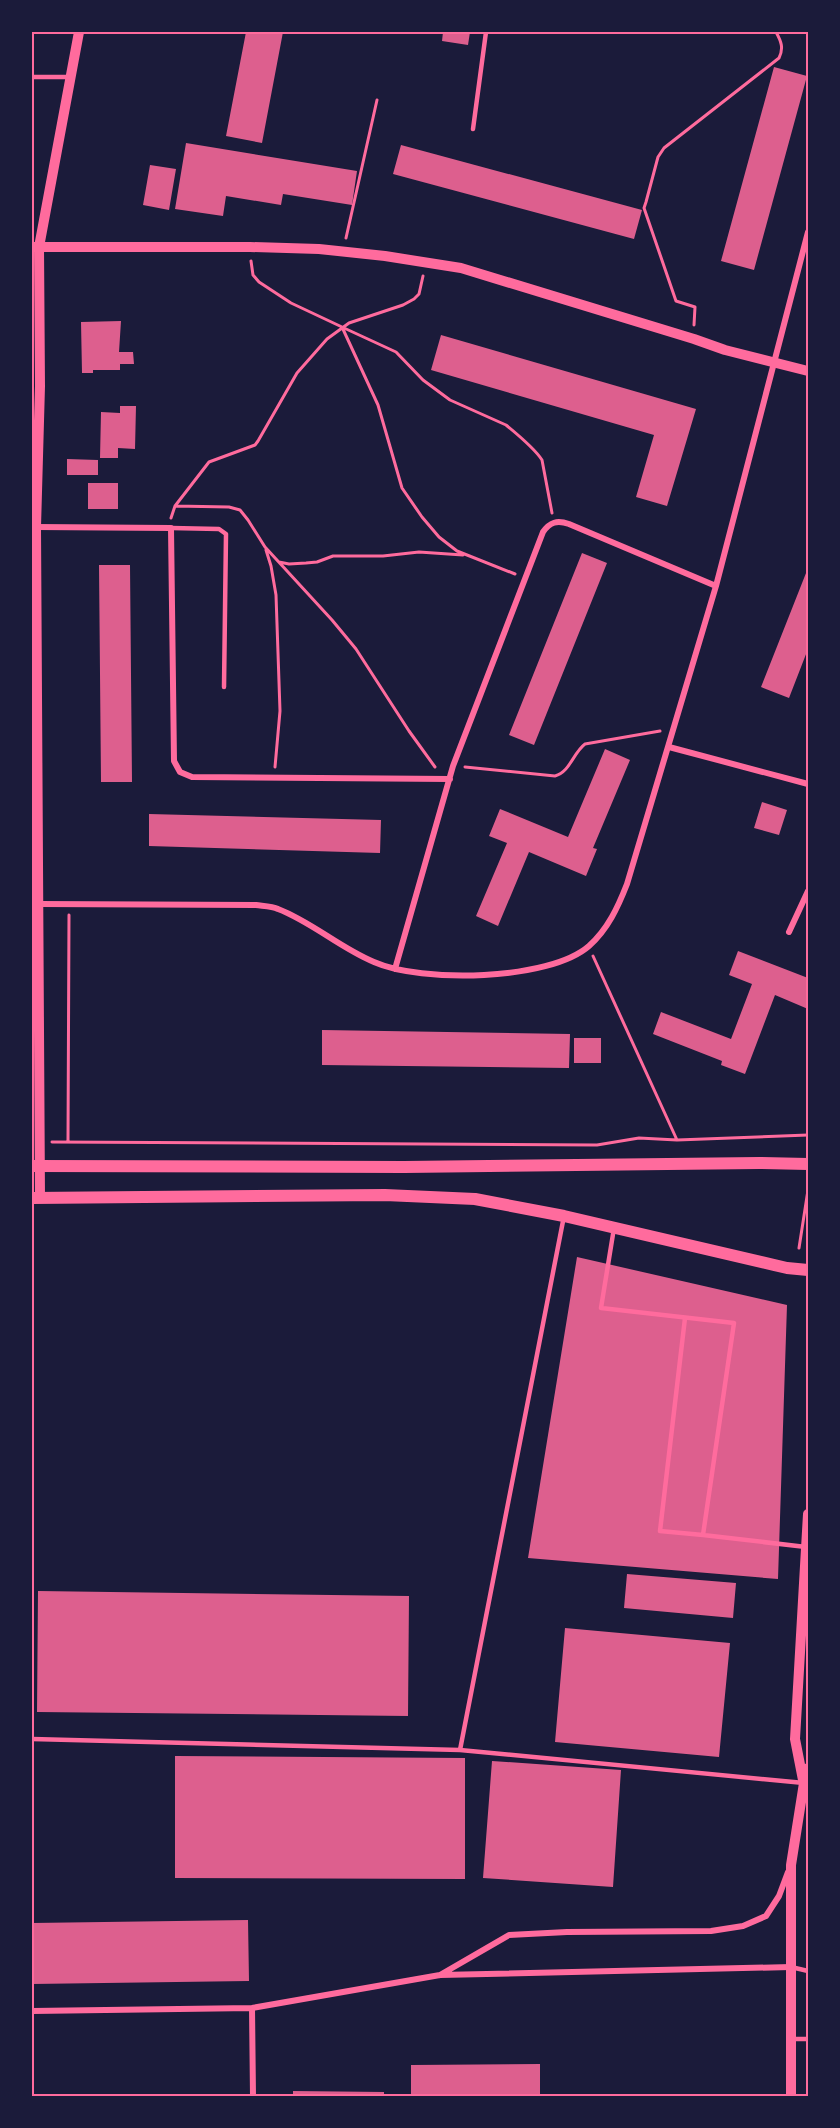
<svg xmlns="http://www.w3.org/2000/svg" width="840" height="2128" font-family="Ubuntu,sans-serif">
	<rect width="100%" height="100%" fill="#1b1b3a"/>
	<path fill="#dd5f8e" d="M246,32h37l-21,111 -36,-7z
		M443,32h27l-2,13 -26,-4z
		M774,67l33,9 -53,194 -33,-9z
		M186,143l171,28 -5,34 -69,-11 -2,11 -55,-9 -3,20 -48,-7z
		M401,145l241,65 -8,29 -241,-65z
		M150,165l26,4 -7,41 -26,-5z
		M121,321l-2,31h14l1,12h-14v6h-27v3h-11l-1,-51z
		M441,335l255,74 -29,97 -31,-9 18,-62 -223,-65z
		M120,406h16l-1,43 -17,-1v10h-18l1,-46 19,1z
		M67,459l31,1v15h-31z
		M88,483h30v26h-30z
		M582,553l25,10 -73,182 -25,-10z
		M99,565h31l2,217h-31z
		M808,568v81l-19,49 -28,-11z
		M605,749l25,11 -37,88 4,1 -11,27 -57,-24 -31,74 -22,-10 31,-73 -18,-7 11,-27 68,28z
		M762,802l25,8 -8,25 -25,-7z
		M149,814l232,6 -1,33 -231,-7z
		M738,951l70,27v31l-33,-14 -30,79 -24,-9 1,-4 -69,-27 8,-22 70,27 21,-55 -23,-9z
		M322,1030l248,4 -1,34 -247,-3z
		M574,1038h27v25h-27z
		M577,1257l210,48 -9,274 -250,-21z
		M627,1574l109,9 -3,35 -109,-10z
		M38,1591l371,5 -1,120 -371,-4z
		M565,1628l165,15 -11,114 -164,-15z
		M175,1756l290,2v121l-290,-1z
		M492,1761l129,9 -8,117 -130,-9z
		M248,1920l1,61 -217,3v-61z
		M540,2064v32h-129v-31z
		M293,2091l91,1v4h-91z"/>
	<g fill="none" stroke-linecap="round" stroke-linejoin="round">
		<path stroke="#ff6b9d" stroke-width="3" d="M346,238l31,-138
			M251,261l2,14 6,7 32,21 51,24 36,78 24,83 20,29 17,20 18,14 58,23
			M694,325l1,-18 -19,-6 -32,-93 2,-6 12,-45 6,-9 115,-90c5,-10 2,-17 -3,-26
			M344,328l52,24 27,28 27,20 56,25c11,9 29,24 36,35l10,53
			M175,506l54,1 11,3 8,10 17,27 67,73 24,29 53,82 26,36
			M171,518l4,-12 34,-44 46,-17 3,-4 39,-68 30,-34 22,-16 54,-18 11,-6 5,-5 4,-18
			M266,550l5,16 5,29 4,116 -5,56
			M279,562l10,2 17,-1 11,-1 16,-6h50l36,-4 44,3
			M465,767l90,9c15,-4 18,-23 30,-32l75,-13
			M593,956l84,184
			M68,1141l1,-226
			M52,1142l545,3 42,-7 38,2 131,-5
			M799,1248l9,-58"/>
		<path stroke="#ff6b9d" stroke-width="4.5" d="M32,77h38
			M473,129l13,-97
			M171,528l48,1 7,5 -2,153
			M614,1228l-13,80 133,15 -31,212 103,12
			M685,1318l-25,213 43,4
			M32,1739l428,11 344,33
			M460,1750l104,-534
			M791,1967l17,4
			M791,2039h17"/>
		<path stroke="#ff6b9d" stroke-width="6" d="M36,527l135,1 3,233 6,11 12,5 258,2
			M669,747l139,37
			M39,904l217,1c7,1 16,1 22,4 34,13 62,39 96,53 47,21 175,19 215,-16 19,-17 29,-39 38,-62l89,-298 92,-354
			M789,932l19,-41
			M395,969l58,-203 90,-234c7,-10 14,-12 26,-8l147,62
			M440,1975l69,-40 58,-3 144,-1 32,-5 23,-10 13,-20 9,-24
			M252,2008l1,88
			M32,2011l220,-3 188,-33 351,-8"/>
		<path stroke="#ff6b9d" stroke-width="10" d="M32,247h218l69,2 66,7 76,12 233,71 31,11 83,21
			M40,1198l-4,-671 4,-141 -1,-139 40,-215
			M803,1780l-8,-41 13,-225
			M791,2096v-231l13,-82 4,-15"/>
		<path stroke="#ff6b9d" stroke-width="12" d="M32,1166l372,1 355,-4 49,1
			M32,1198l353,-3 90,4 89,17 223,52 21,2"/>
	</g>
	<rect width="840" height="2128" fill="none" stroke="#1b1b3a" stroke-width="66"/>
	<rect x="33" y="33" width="774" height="2062" fill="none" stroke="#ff6b9d" stroke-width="2"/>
</svg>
